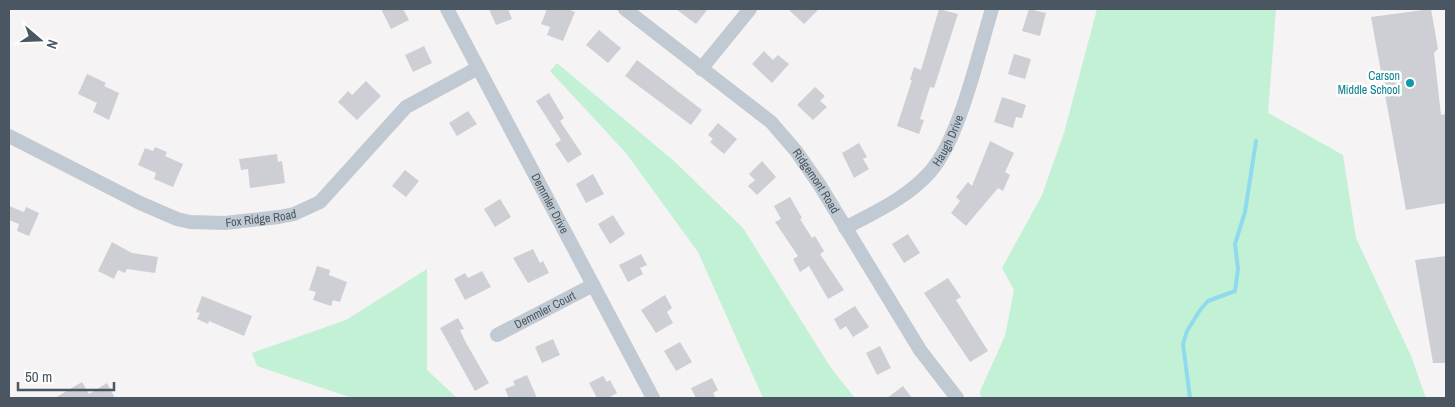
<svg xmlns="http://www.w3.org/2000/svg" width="1455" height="407" font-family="'Archivo Narrow',sans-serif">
	<rect width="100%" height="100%" fill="#f5f3f3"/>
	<path fill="#c3f1d5" d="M1097,9h179l-8,104 75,42 13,83 55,118 15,42h-445l-1,-7 25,-55 9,-46 -12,-22 40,-73 22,-62z
		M557,63l117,98 69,67 88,140 24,30h-92l-65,-146 -72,-99 -76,-82z
		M427,269v101l30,28h-105l-95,-32 -5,-13 94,-33z"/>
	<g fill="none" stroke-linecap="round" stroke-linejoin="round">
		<path stroke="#90daee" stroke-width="4" d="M1190,398l-7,-54 4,-13 13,-21 8,-9 27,-10 3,-22 -3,-25 10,-32 11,-71"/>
	</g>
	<path fill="#cdcfd5" d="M381,9h22l6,11 -18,9z
		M489,9h19l4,10 -16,6z
		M547,9h20l8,3 -12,29 -16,-6 3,-8 -9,-3z
		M676,9h32l-12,15z
		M788,9h31l-15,15z
		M939,9l19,5 -24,74 -4,-1 -10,32 4,1 -5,14 -22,-8 15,-46h-2l4,-13 7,3z
		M1029,9l17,4 -6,23 -18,-5z
		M1431,9l7,40 -4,4 7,62 5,-1v89l-40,7 -35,-193z
		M599,30l22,18 -13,15 -22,-18z
		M424,46l8,17 -19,9 -8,-17z
		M764,51l9,9 5,-5 11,9 -17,19 -20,-19z
		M1014,54l17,5 -6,20 -17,-5z
		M637,60l65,50 -11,15 -66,-49z
		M87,74l19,9 -2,3 15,7 -10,27 -16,-8 4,-9 -19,-9z
		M366,81l15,15 -24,24 -19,-18 10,-11 4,4z
		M815,87l10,9 -5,5 7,6 -14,13 -16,-15z
		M549,93l15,25 -4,3 22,33 -14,9 -13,-19 6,-4 -25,-39z
		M1002,97l24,8 -4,13 -6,-1 -3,11 -19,-6z
		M468,111l9,13 -20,12 -8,-13z
		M718,123l19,16 -13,15 -14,-12 3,-3 -5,-4z
		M990,141l24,12 -9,19 5,3 -7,16 -5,-3 -32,38 -15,-13 9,-12 -4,-4 12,-15 4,4z
		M859,143l8,14 -4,2 6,10 -15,9 -12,-25z
		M155,147l12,5 -2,4 18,8 -10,23 -19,-8 2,-6 -18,-8 7,-17 8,3z
		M277,154l1,8 4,-1 3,22 -35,5 -2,-19 -7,1 -2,-11z
		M762,161l14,16 -19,18 -9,-9 7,-6 -6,-6z
		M405,170l14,11 -13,16 -14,-11z
		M593,174l11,20 -18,9 -10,-19z
		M790,197l12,21 -2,1 12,19 3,-2 9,15 -4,3 24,36 -16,9 -19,-33 -9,6 -7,-13 5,-3 -23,-34 6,-3 -7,-13z
		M500,199l11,18 -16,10 -11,-18z
		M9,206l15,6 2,-5 13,6 -10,23 -12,-5 2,-7 -10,-4z
		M613,215l12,19 -15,10 -12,-20z
		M908,234l12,19 -16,10 -12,-19z
		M112,242l20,11 26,4 -3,16 -28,-4 -2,4 -7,-3 -4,9 -16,-8z
		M533,249l7,14 3,-2 6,12 -21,10 -15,-25z
		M641,254l6,11 -7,3 3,6 -15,8 -9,-17z
		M1446,256v107h-13l-18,-103z
		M317,266l13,4 -1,5 18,7 -7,20 -7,-2 -2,6 -18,-6 3,-8 -7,-2z
		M482,271l9,16 -26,13 -11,-21 11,-6 3,5z
		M948,278l13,19 -5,3 32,51 -18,11 -46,-69z
		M665,295l7,13 -5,4 6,11 -17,10 -15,-23z
		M202,296l50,20 -8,20 -35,-15 -1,3 -11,-5 3,-6 -4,-1z
		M855,306l14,21 -16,10 -7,-11 -6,4 -6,-11z
		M458,318l6,11 -4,1 5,11 24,42 -14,8 -35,-63z
		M553,339l7,16 -18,8 -7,-16z
		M680,342l12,20 -16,9 -12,-20z
		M880,346l11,22 -14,7 -11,-22z
		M527,375l10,23h-28l-4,-9 10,-4 -2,-4z
		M603,376l4,6 3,-2 7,13 -9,5h-11l-8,-15z
		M712,378l6,12 -5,3 3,5h-20l-5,-10z
		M82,382l7,12 18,-11 8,15h-60z
		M903,386l9,12h-25z"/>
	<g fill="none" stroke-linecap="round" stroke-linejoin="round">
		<g stroke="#c1cad2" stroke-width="14">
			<path id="s1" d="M447,9l206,389"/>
			<path id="s2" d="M625,9l146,113 25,29 23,33 101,166 37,48"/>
			<path d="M701,69l49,-60"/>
			<path id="s3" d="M9,136l131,67 37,16 13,3 35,1 54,-6 15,-3 26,-12 86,-95 72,-39"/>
			<path id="s4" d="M845,228c30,-16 62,-30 85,-56 30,-34 48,-118 62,-163"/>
			<path id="s5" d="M497,335l96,-50"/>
		</g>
	</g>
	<circle fill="#0f9aa8" stroke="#fff" stroke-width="2" cx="1410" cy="83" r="5"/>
	<g text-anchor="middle" stroke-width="5" stroke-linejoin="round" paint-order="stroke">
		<g font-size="12" fill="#0d838f" stroke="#fff" text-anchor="end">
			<text x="1400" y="80">Carson<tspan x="1400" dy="14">Middle School</tspan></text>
		</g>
		<g font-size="12" fill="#4a5661" stroke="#fff">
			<text dy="4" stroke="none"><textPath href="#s4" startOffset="139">Haugh Drive</textPath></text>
			<text dy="4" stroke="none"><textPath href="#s2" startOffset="259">Ridgemont Road</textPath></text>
			<text dy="4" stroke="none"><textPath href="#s1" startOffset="220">Demmler Drive</textPath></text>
			<text dy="4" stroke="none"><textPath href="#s3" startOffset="272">Fox Ridge Road</textPath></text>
			<text dy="4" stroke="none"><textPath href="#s5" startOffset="54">Demmler Court</textPath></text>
		</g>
	</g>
	<rect width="1455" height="407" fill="none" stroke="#4a5661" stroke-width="20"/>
	<g transform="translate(40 40) rotate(109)" stroke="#ffffff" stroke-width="4" paint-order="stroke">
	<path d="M0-4L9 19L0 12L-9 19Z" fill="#4a5661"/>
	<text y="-8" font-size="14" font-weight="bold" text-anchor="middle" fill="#4a5661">N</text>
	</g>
	<path d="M18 382v8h96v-8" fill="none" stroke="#4a5661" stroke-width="2.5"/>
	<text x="25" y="382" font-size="15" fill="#4a5661" stroke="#ffffff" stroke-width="4" paint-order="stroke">50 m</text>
</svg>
